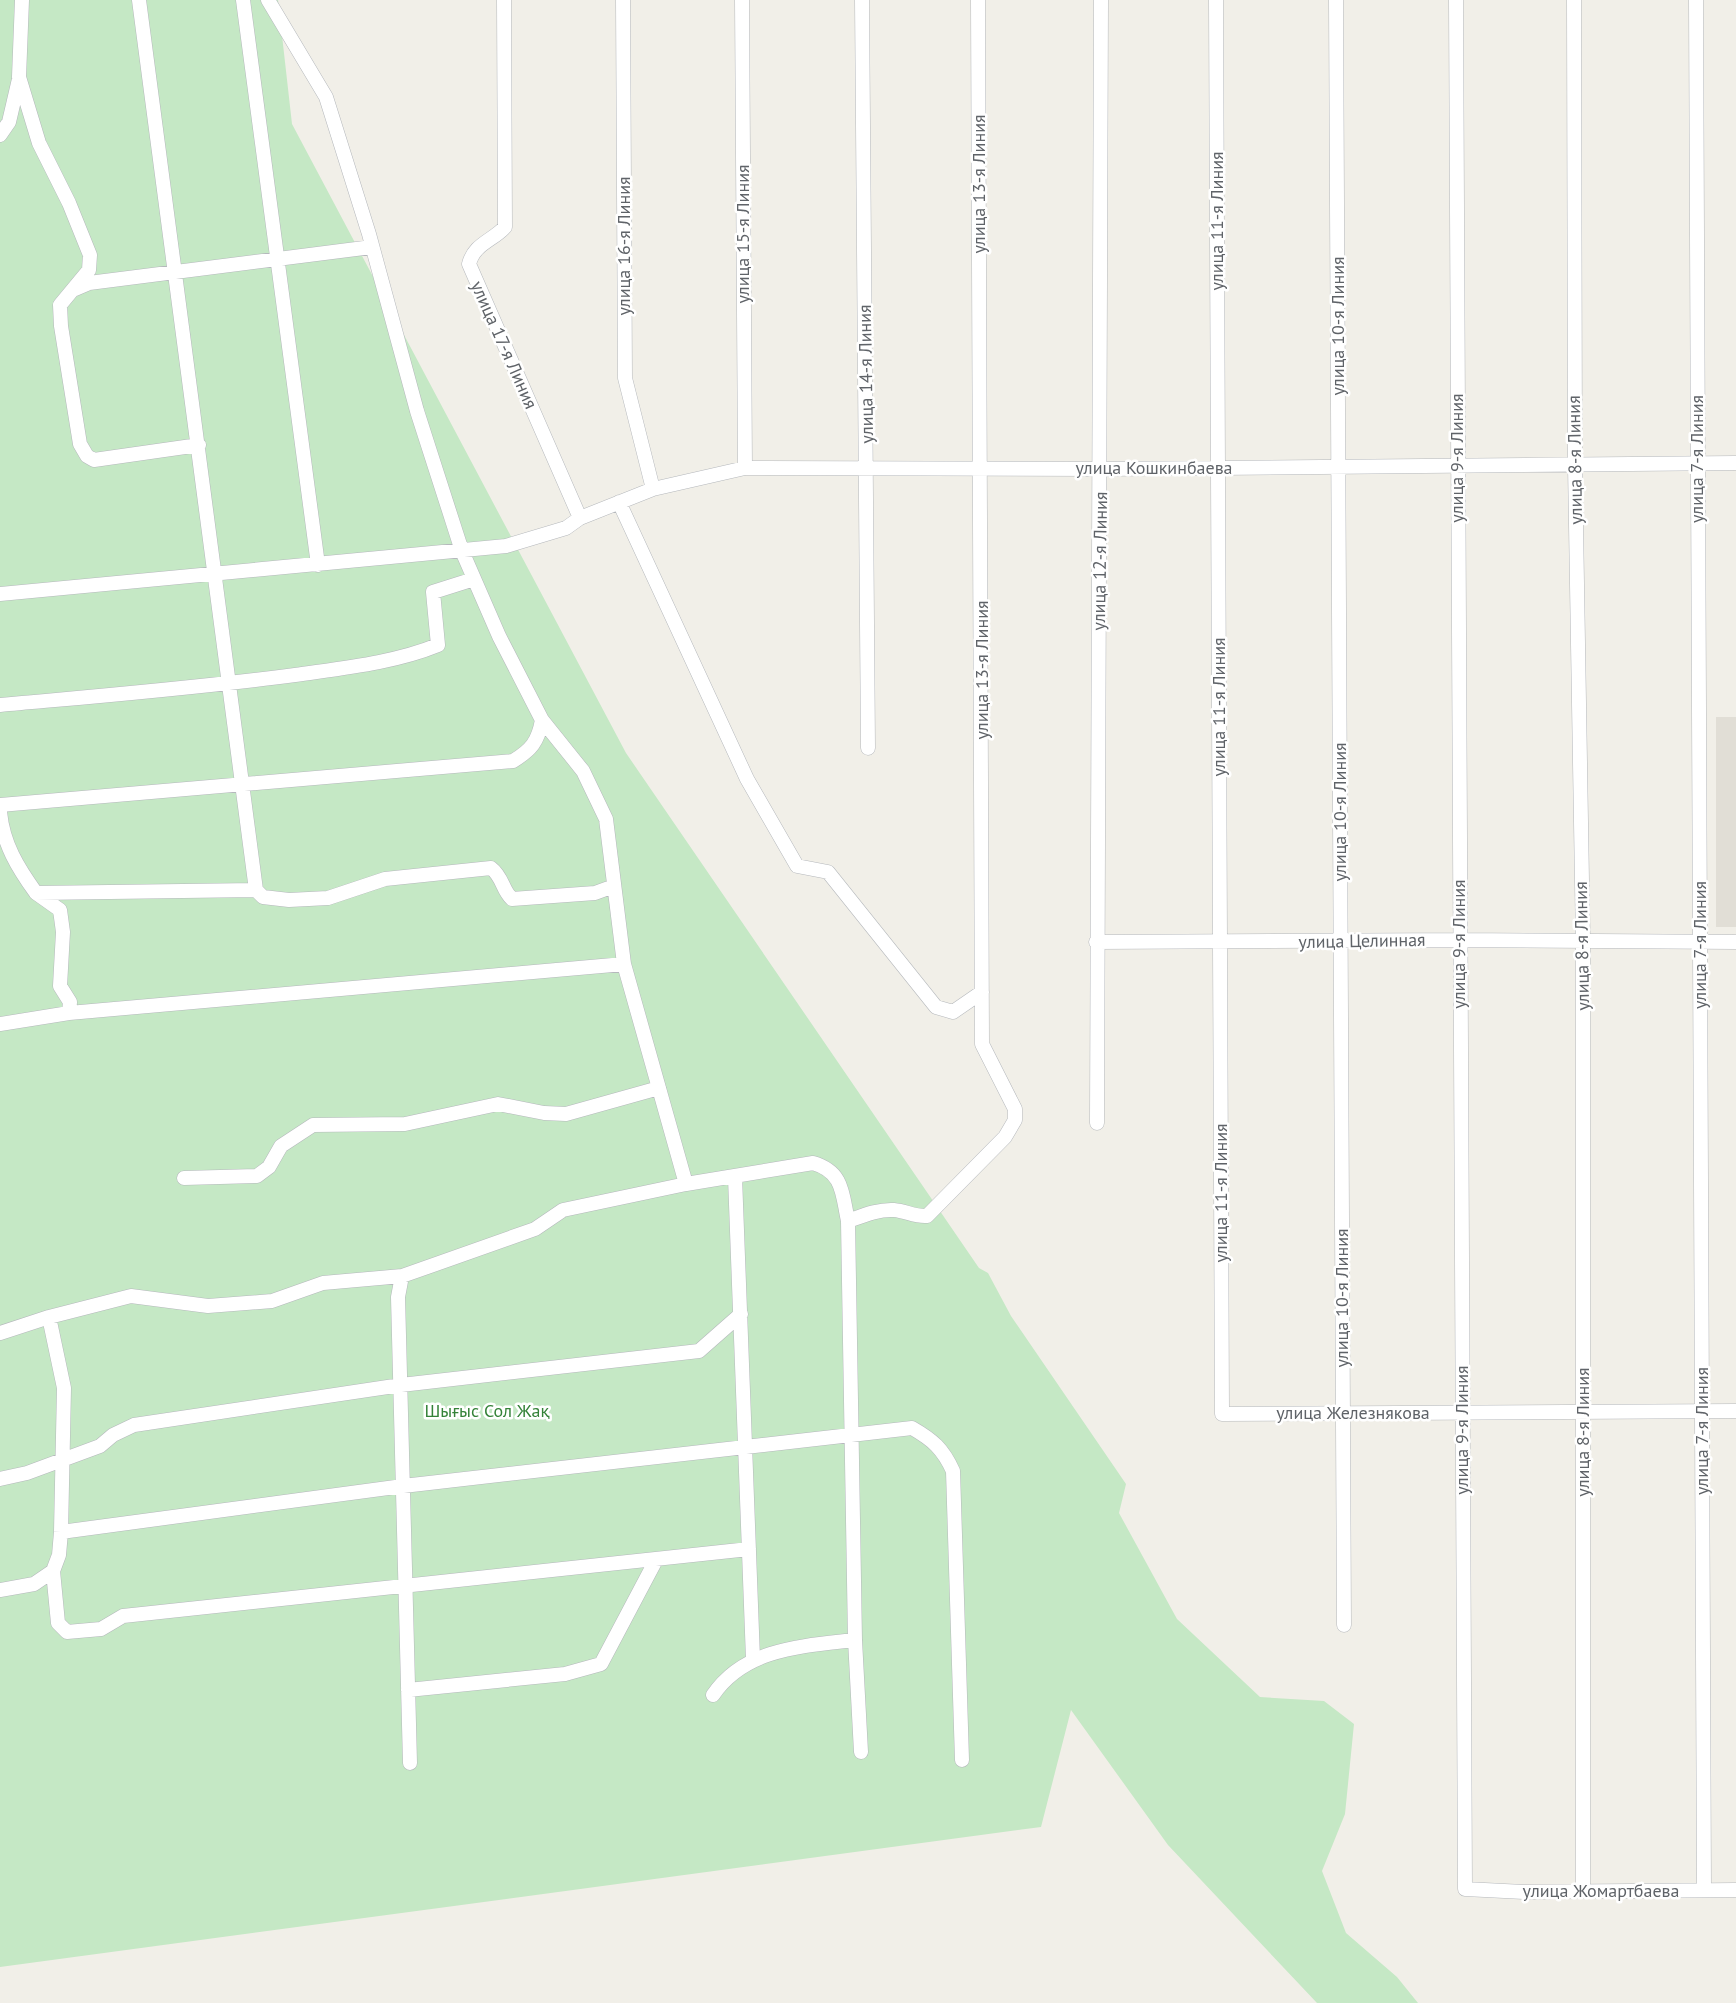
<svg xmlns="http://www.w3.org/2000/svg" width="1736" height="2003" font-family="'PT Sans',sans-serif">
	<rect width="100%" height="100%" fill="#f1efe8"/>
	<path fill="#e1ded6" d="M1716,717h20v210h-20z"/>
	<path fill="#c5e8c5" d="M0,0h278l14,124 334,629 353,515 9,5 23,43 115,168 -7,29 58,106 83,78 64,4 30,23 -9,90 -23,57 24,62 51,44 21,26h-101l-149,-158 -97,-135 -30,117 -1041,140z"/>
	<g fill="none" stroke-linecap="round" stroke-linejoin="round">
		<defs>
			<path id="minor" d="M22,0l-3,77 20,66 30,60 21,52 -1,15 -29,35 1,21 19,118 7,12 7,4 105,-15
				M139,0l117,890
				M243,0l75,565
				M268,0l58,97 43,137 48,177 45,140 37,85 43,84 41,51 23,48 18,145 62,220
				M504,0l1,227c-13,14 -31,17 -36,37l111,254
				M623,0l2,378 28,111
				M742,0l3,468
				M862,0l6,748
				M1216,0l6,1414 514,-3
				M1336,0l8,1625
				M1456,0l9,1889 59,3 212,-2
				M1574,0l1,465 8,476v950
				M1696,0l8,1890
				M0,135l9,-13 10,-43
				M75,289l14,-6 283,-36
				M619,502l128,277 50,87 31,6 108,135 17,5 29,-20
				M0,594l506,-48 60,-18 14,-10 73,-29 92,-21 356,1 635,-6
				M0,705c99,-9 197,-17 295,-30 48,-7 99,-12 143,-30l-5,-53 41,-13
				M0,805l513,-44c18,-11 25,-19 29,-41
				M0,812c3,32 18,56 36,81l220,-3 7,7 26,3 39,-2 57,-19 106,-11c12,9 11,22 21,31l83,-6 19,-7
				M36,893l24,17 3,22 -3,54 10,16 -1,11
				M1096,942l363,-2 277,2
				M0,1024l69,-11 555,-49
				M1097,1123l4,-1123
				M735,1177l18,482
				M184,1178l73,-2 12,-9 12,-21 32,-21 92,-1 93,-20 46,9 22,1 93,-26
				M848,1221c14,-5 30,-12 46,-11 12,1 21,7 33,6l78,-79 10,-17v-11l-33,-65 -4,-1044
				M402,1276l-4,21 12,466
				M49,1317l15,71 -3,144 -2,23 -6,16 5,52 9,9 34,-3 22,-13 626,-67
				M0,1333l49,-16 82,-21 77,10 64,-5 51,-18 79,-7 133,-47 28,-19 123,-26 127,-21c31,9 29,31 35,58l7,419 6,112
				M0,1479l27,-6 73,-27 13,-11 21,-10 267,-40 298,-34 42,-37
				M61,1532l342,-46 509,-58c21,12 31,21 41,43l9,289
				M0,1590l34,-6 19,-13
				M408,1690l157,-16 36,-10 55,-104
				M713,1695c32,-47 90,-49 142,-55"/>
		</defs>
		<use href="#minor" stroke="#b5b8bc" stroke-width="15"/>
		<use href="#minor" stroke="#fff" stroke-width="14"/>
	</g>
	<g text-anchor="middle" stroke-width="5" stroke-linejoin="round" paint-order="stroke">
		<g font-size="18" fill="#5f6368" stroke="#fff">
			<text transform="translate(979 184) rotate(-90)" y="6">улица 13-я Линия</text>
			<text transform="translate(1217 221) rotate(-90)" y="6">улица 11-я Линия</text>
			<text transform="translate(743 234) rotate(-90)" y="6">улица 15-я Линия</text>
			<text transform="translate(624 246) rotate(-90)" y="6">улица 16-я Линия</text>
			<text transform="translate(1338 326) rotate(-90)" y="6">улица 10-я Линия</text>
			<text transform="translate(504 345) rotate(66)" y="6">улица 17-я Линия</text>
			<text transform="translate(866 374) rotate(-91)" y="6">улица 14-я Линия</text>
			<text transform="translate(1457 458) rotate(-90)" y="6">улица 9-я Линия</text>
			<text transform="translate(1697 459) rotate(-90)" y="6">улица 7-я Линия</text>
			<text transform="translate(1575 460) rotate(-91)" y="6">улица 8-я Линия</text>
			<text x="1154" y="474">улица Кошкинбаева</text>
			<text transform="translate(1100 561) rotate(-89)" y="6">улица 12-я Линия</text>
			<text transform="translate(982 670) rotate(-90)" y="6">улица 13-я Линия</text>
			<text transform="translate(1219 707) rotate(-90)" y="6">улица 11-я Линия</text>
			<text transform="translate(1340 812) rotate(-90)" y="6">улица 10-я Линия</text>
			<text transform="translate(1362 941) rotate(-1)" y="6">улица Целинная</text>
			<text transform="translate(1459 944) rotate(-90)" y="6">улица 9-я Линия</text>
			<text transform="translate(1700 945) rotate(-90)" y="6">улица 7-я Линия</text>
			<text transform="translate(1582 946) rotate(-91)" y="6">улица 8-я Линия</text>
			<text transform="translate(1221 1193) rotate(-90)" y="6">улица 11-я Линия</text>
			<text transform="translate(1342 1298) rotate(-90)" y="6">улица 10-я Линия</text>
			<text x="1353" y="1419">улица Железнякова</text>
			<text transform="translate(1462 1430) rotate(-90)" y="6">улица 9-я Линия</text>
			<text transform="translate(1702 1431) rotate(-90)" y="6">улица 7-я Линия</text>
			<text transform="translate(1583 1432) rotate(-90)" y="6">улица 8-я Линия</text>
			<text x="1601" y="1897">улица Жомартбаева</text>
		</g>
		<g font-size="18" fill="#348238" stroke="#fff">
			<text x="487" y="1417">Шығыс Сол Жақ</text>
		</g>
	</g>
</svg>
